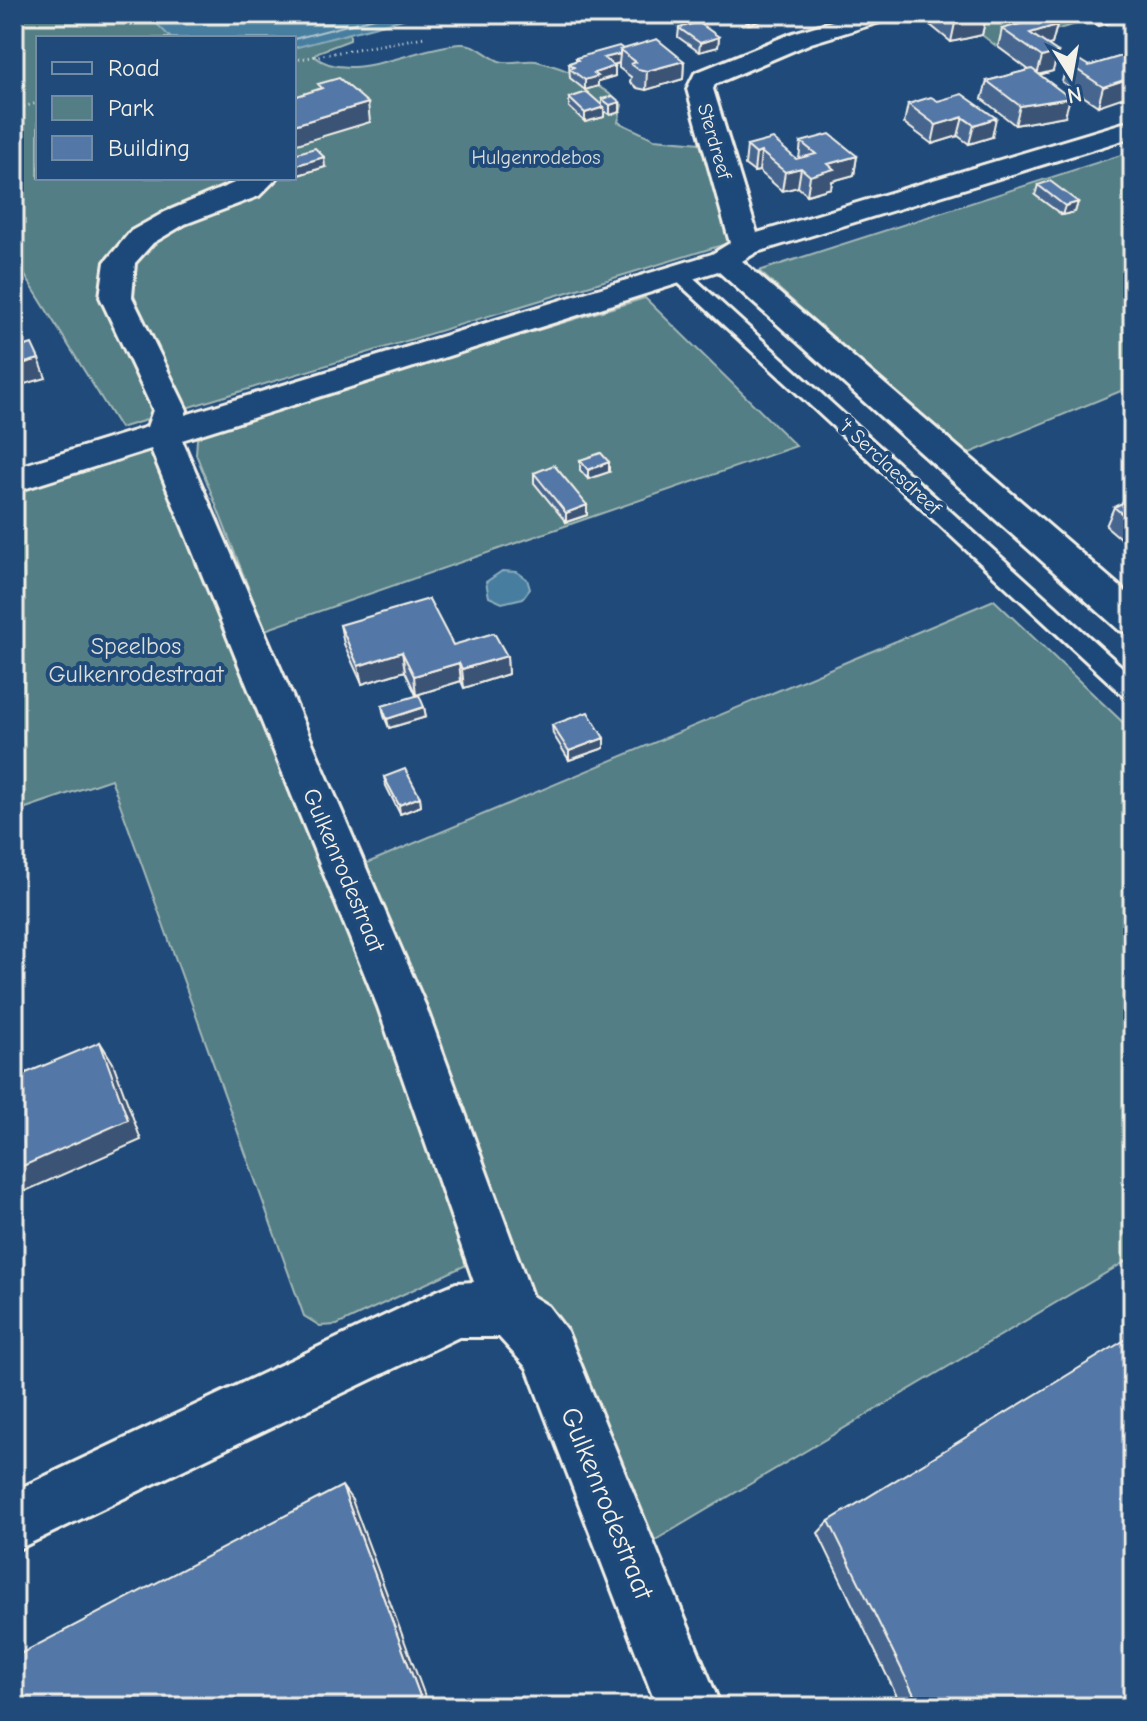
<svg xmlns="http://www.w3.org/2000/svg" width="1147" height="1721" font-family="'Comic Neue',sans-serif">
	<rect width="100%" height="100%" fill="#1f4a7a"/>
	<filter id="ink" filterUnits="userSpaceOnUse"><feTurbulence type="fractalNoise" baseFrequency=".0125" numOctaves="2"/><feDisplacementMap in="SourceGraphic" scale="16" xChannelSelector="R" yChannelSelector="G"/><feConvolveMatrix kernelMatrix="1 2 1 2 8 2 1 2 1" color-interpolation-filters="sRGB"/></filter>
	<g filter="url(#ink)">
		<path fill="#537e85" stroke="#a4b8b6" stroke-width="2" d="M14,14h146l34,24h-156v140h256v-140l49,-12 7,9v5l-32,12 -4,4c37,30 101,-10 147,-12 16,-1 25,12 38,17 11,4 26,-2 37,0 30,7 66,23 86,44l-4,17 36,17 47,4 28,100 -609,185 -96,-154 -10,3z
			M955,14h158l-117,32z
			M1133,151v235l-168,69 -206,-184z
			M645,298l151,148 -531,184 -69,-176 1,-15 14,-10z
			M162,434l191,435 641,-269 139,132v525l-481,285 -88,-210 -34,-39 -23,-47 -170,79 -17,1 -16,-10 -193,-537 -97,33v-332z"/>
		<path fill="#467e9f" stroke="#8cacbc" stroke-width="2" d="M147,14h275l-128,34v-10h-123z
			M502,571l15,1 10,7 3,10 -7,9 -21,5 -13,-6 -3,-15z"/>
		<g fill="none" stroke-linecap="round" stroke-linejoin="round">
			<path stroke="#aec3cb" stroke-width="2" d="M294,39l96,-25"/>
			<defs>
				<path id="service" d="M679,269l6,1 448,407v23l-8,-3 -452,-419v-8z"/>
				<path id="minor" d="M855,14h38l-3,5 -79,24 -96,41 -2,5 44,144 376,-113v17l-376,115 -15,9 391,337v36l-14,-4 -401,-359 -536,169 244,567 106,289 16,10 19,25 154,376h-64l-130,-339 -28,-31h-40l-445,214v-60l423,-200 19,-8 18,-1 -96,-275 -227,-558 -137,43v-24l133,-41 6,-17 -53,-113 5,-35 26,-31 34,-19 81,-34h31l-18,18 -74,28 -32,19 -18,20 -3,34 55,113 -2,5 527,-161 18,-11 -43,-154 8,-16 98,-40z"/>
			</defs>
			<use href="#service" stroke="#f4f1e8" stroke-width="6"/>
			<use href="#minor" stroke="#f4f1e8" stroke-width="6"/>
			<path stroke="#f4f1e8" stroke-width="3" stroke-dasharray="1 4" stroke-linecap="butt" d="M294,60l131,-23
				M14,109l24,-6"/>
			<use href="#service" fill="#1f4a7a" fill-rule="evenodd"/>
			<use href="#minor" fill="#1f4a7a" fill-rule="evenodd"/>
		</g>
		<path fill="#47668f" stroke="#f4f1e8" stroke-width="2" d="M735,14h39v3l-25,7z
			M918,14h64l4,3 -4,18 -31,7 -33,-27z
			M1091,14h32l-2,5 -22,7 -9,-6z
			M1057,25l-5,19 -5,1 6,26 -14,4 26,41 -50,9 -33,-26 5,-18 42,-11 -31,-23 4,-18z
			M679,28l40,9 -1,10 -19,5 -21,-15z
			M623,49l61,12 -1,18 -37,11 -9,-2 -7,-6 1,-5 -12,-9v-5l-6,2 2,1v10l-17,5v5l-13,4 -15,-12 -1,-15 7,-2v-3z
			M1122,56l-24,50 -36,-24 5,-19 22,3z
			M569,98l33,8v-7l18,13 -10,3 -6,-4v6l-19,5 -16,-15z
			M938,101l54,36 -23,7 -11,-8 -26,8 -28,-21 4,-19z
			M801,142l56,14 -3,19 -22,6 -1,7 -24,7 -9,-8 -16,4 -23,-20 -5,1 -9,-7 2,-19 49,13h3z
			M294,154l31,13 -27,8 -4,-4z
			M1038,185l40,17 -3,10 -13,3 -27,-20z
			M580,460l29,12 -21,7 -8,-9z
			M534,473l53,32v10l-21,7 -32,-39z
			M1133,498v51l-27,-23 8,-19z
			M340,625l167,31 1,18 -44,14 -3,-7 -45,14 -11,-24 -43,13 -18,-40z
			M382,706l42,1 2,10 -37,11 -5,-12z
			M552,725l52,13v10l-35,12 -16,-26z
			M384,777l36,20 1,9 -21,8 -14,-28z
			M829,1521l304,186h-231l-84,-174z"/>
		<path fill="#3a5374" stroke="#f4f1e8" stroke-width="2" d="M752,14h22v3l-25,7 1,-9z
			M1109,14h14l-2,5 -22,7 2,-10z
			M986,17l-4,18 -31,7 4,-19z
			M1057,25l-5,19 -21,6 -1,-17z
			M719,37l-1,10 -19,5 1,-9z
			M1058,52l-5,19 -16,4 5,-18z
			M620,54l-1,9 -15,5v-10z
			M684,61l-1,18 -37,11 1,-19z
			M615,66v10l-17,5v5l-13,4v-10l9,-7z
			M1133,77v17l-35,12 5,-19z
			M1070,98l-5,18 -50,9 5,-19z
			M620,102v10l-10,3v-10z
			M368,103l2,19 -76,23v-20z
			M604,107v10l-19,5v-9z
			M963,117l-5,19 -26,8 4,-19z
			M996,118l-4,19 -23,7 5,-19z
			M761,152l-2,19 -5,1 2,-18z
			M857,156l-3,19 -22,6 -1,7 -24,7 3,-19 18,-12z
			M324,157l1,10 -27,8 -1,-10z
			M801,168l-3,19 -16,4 3,-19z
			M1078,202l-3,10 -13,3 3,-9z
			M39,359l7,19 -32,9v-21z
			M609,462v10l-21,7v-9z
			M587,505v10l-21,7v-9z
			M402,652l3,19 -43,13 -4,-18z
			M507,656l1,18 -44,14 -2,-19z
			M459,663l2,18 -45,14 -2,-19z
			M424,707l2,10 -37,11 -2,-9z
			M604,738v10l-35,12v-9z
			M420,797l1,9 -21,8 -1,-9z
			M100,1042l13,21 28,77 -127,56v-26z
			M342,1486l10,14 77,207h-5z"/>
		<path fill="#5377a6" stroke="#f4f1e8" stroke-width="2" d="M943,14h39l4,3 -31,6z
			M1045,17l12,8 -27,8 28,19 -16,5 -40,-28z
			M698,22l21,15 -19,6 -21,-15z
			M657,39l27,22 -37,10 -9,-2 -7,-5 5,-2 -16,-12z
			M619,46l4,3 -3,1v4l-16,4 11,8 -21,7 4,3 -13,4 -15,-11 4,-2 -5,-4 9,-3 -2,-2z
			M1122,56l11,7v14l-30,10 -36,-24 12,-3 10,6z
			M1032,69l38,29 -50,8 -33,-25z
			M339,78l29,25 -74,22v-28l28,-9 -4,-4z
			M587,92l17,15 -19,6 -16,-15z
			M962,94l34,24 -22,7 -11,-8 -27,8 -28,-21 23,-7 7,4z
			M613,96l7,6 -10,3 -8,-6z
			M830,134l27,22 -29,8 6,5 -24,7 -9,-8 -16,4 -24,-20 -5,2 -9,-8 26,-7 23,20 20,-5 -15,-12z
			M315,148l9,9 -27,8 -3,-2v-9z
			M1050,181l28,21 -13,4 -27,-21z
			M14,336l5,12 13,-4 7,15 -25,7z
			M601,453l8,9 -21,8 -8,-10z
			M554,465l33,40 -21,8 -32,-40z
			M1133,498v25l-19,-16z
			M429,599l24,46 41,-12 13,23 -45,13 -3,-6 -45,13 -12,-24 -44,14 -18,-41z
			M419,695l5,12 -37,12 -5,-13z
			M588,712l16,26 -35,13 -17,-26z
			M405,769l15,28 -21,8 -15,-28z
			M100,1042l28,78 -114,50v-92z
			M1133,1335v372h-213l-91,-186z
			M342,1486l82,221h-410v-50z"/>
	</g>
	<g text-anchor="middle" stroke-width="8" stroke-linejoin="round" paint-order="stroke">
		<g font-size="20" fill="#f4f1e8" stroke="#1f4a7a">
			<text transform="translate(715 141) rotate(74)" y="7">Sterdreef</text>
			<text transform="translate(890 466) rotate(43)" y="7">'t Serclaesdreef</text>
		</g>
		<g font-size="20" fill="#dce0d9" stroke="#1f4a7a">
			<text x="536" y="164">Hulgenrodebos</text>
		</g>
		<g font-size="24" fill="#dce0d9" stroke="#1f4a7a">
			<text x="136" y="654">Speelbos<tspan x="136" dy="28">Gulkenrodestraat</tspan></text>
		</g>
		<g font-size="24" fill="#f4f1e8" stroke="#1f4a7a">
			<text transform="translate(344 870) rotate(67)" y="8">Gulkenrodestraat</text>
		</g>
		<g font-size="28" fill="#f4f1e8" stroke="#1f4a7a">
			<text transform="translate(608 1503) rotate(68)" y="10">Gulkenrodestraat</text>
		</g>
	</g>
	<rect width="1147" height="1721" fill="none" stroke="#1f4a7a" stroke-width="48"/>
	<rect x="24" y="24" width="1099" height="1673" fill="none" stroke="#f4f1e8" stroke-width="3" filter="url(#ink)"/>
	<rect x="36" y="36" width="260" height="144" fill="#1f4a7a" stroke="#748da6" stroke-width="2"/>
	<rect x="52" y="62" width="40" height="12" fill="#1f4a7a" stroke="#748da6" stroke-width="2"/>
	<text x="108" y="76" font-size="24" fill="#f4f1e8">Road</text>
	<rect x="52" y="96" width="40" height="24" fill="#537e85" stroke="#748da6" stroke-width="2"/>
	<text x="108" y="116" font-size="24" fill="#f4f1e8">Park</text>
	<rect x="52" y="136" width="40" height="24" fill="#5377a6" stroke="#748da6" stroke-width="2"/>
	<text x="108" y="156" font-size="24" fill="#f4f1e8">Building</text>
	<g transform="translate(1071 76) rotate(169)" stroke="#1f4a7a" stroke-width="6" paint-order="stroke">
	<path d="M0-6L14 30L0 20L-14 30Z" fill="#f4f1e8"/>
	<text y="-12" font-size="22" font-weight="bold" text-anchor="middle" fill="#f4f1e8">N</text>
	</g>
</svg>
